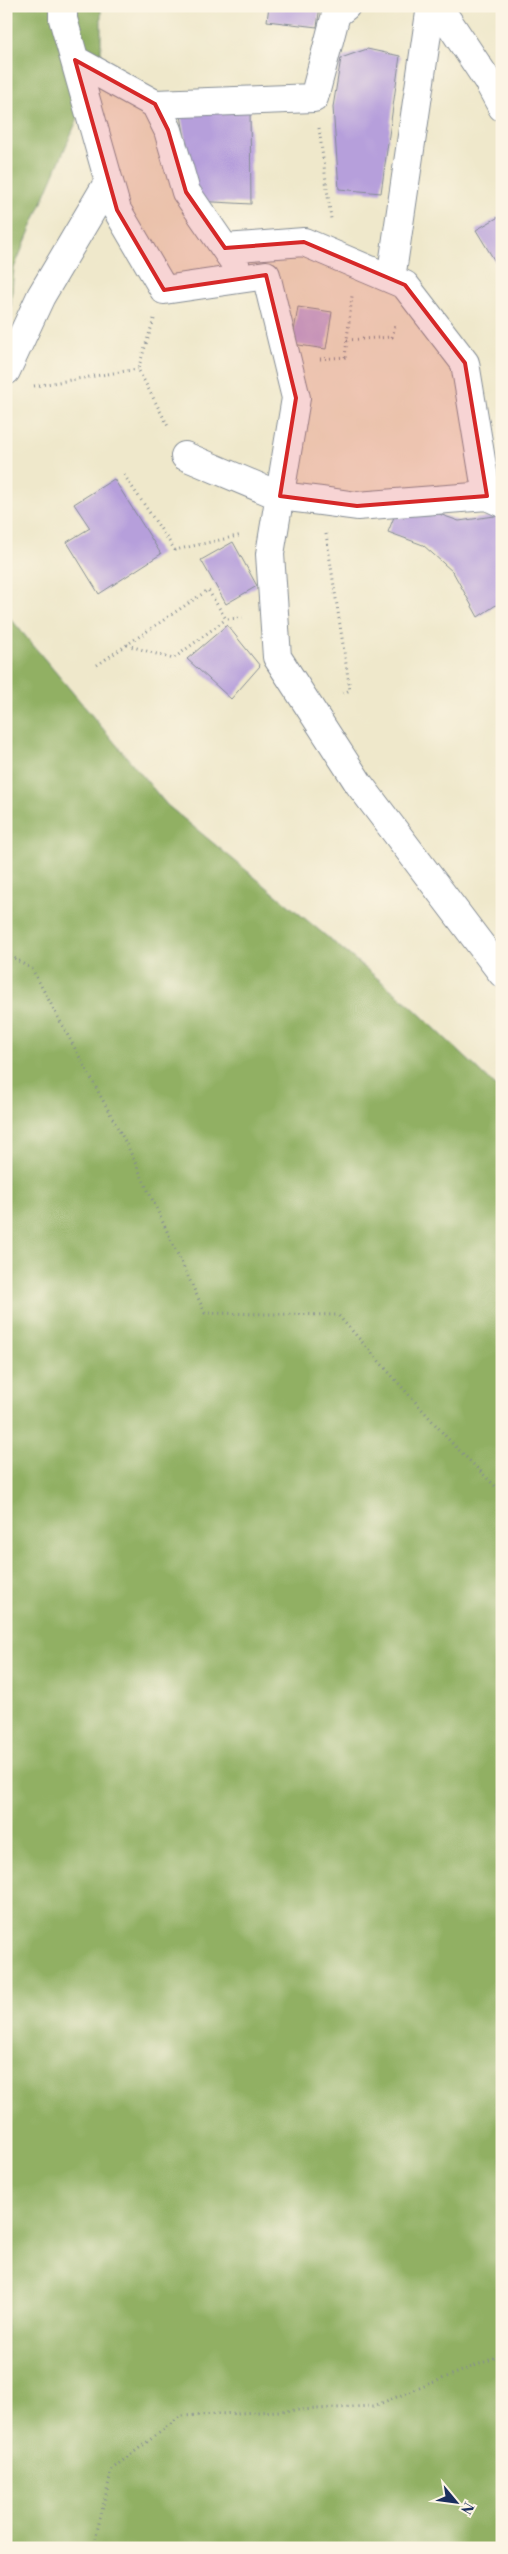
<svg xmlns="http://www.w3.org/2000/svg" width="508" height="2554" font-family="'Libre Bodoni',serif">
	<rect width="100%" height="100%" fill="#fcf5e5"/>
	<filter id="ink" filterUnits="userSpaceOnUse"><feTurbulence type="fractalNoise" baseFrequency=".02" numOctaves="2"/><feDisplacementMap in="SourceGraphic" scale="10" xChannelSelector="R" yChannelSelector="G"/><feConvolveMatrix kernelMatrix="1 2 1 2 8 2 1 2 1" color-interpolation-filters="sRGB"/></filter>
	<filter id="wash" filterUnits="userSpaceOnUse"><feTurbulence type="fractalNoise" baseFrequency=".0096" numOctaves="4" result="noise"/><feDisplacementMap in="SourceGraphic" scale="20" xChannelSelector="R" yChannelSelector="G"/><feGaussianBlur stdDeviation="1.12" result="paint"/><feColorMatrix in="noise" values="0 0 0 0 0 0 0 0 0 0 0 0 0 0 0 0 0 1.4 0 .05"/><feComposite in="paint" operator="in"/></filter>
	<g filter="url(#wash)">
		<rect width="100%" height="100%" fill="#efe8cb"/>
		<path fill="#91b063" stroke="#567060" d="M6,6h95v58l-87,204 -8,93z
			M6,613l161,192 243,200 92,87v1456h-496z"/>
		<g id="blocks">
			<path fill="#b69fdb" d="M269,6h51l-3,21 -50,-6z
				M367,49l33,7 -19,137 -42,-4 -6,-82 8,-49z
				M250,109l1,95 -55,-3 -16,-91z
				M502,215v51l-3,2 -23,-38z
				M298,307l34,5 -6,37 -34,-5z
				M114,479l47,75 -62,40 -32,-52 23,-14 -16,-24z
				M439,514l20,7 43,-6v86l-24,16 -25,-45 -30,-27 -35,-13 6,-15z
				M233,542l24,44 -31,18 -25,-44z
				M227,625l33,41 -29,33 -44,-40z"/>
		</g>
	</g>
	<g filter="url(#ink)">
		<use href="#blocks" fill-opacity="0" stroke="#858c94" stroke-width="1"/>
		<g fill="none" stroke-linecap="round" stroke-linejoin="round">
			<defs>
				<path id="street" d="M63,6v13l54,191 47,80 102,-15 30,123 -26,156 7,103 82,127 143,189
					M75,60l80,44 159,-6 22,-84 10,-8
					M155,104l13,26 18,62 49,71
					M225,248l79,-6 101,43 60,78 22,133
					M391,279l40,-273
					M6,371l35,-75 68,-115
					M185,456l95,40 41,5 36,5 130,-10 15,7"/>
				<path id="secondary" d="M438,6l50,75 14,26"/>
			</defs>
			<use href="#street" stroke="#858c94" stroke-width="30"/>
			<use href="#secondary" stroke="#858c94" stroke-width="30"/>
			<path stroke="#858c94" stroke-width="3" stroke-dasharray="1 4" stroke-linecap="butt" d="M319,128l12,91
				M154,319l-16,50 31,59
				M347,340l45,-3 3,-11
				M320,359l25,-2 7,-61
				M34,386l104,-17
				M124,475l51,75 67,-15
				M326,534l24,156 -10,5
				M127,645l46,14 53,-40
				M97,665l111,-75 18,29 17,-1
				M6,953l26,16 95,176 78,168 133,2 112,126 52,52
				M93,2548l19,-79 69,-53 193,-10 128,-51"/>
			<use href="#street" stroke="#fff" stroke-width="28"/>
			<use href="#secondary" stroke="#fff" stroke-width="28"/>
		</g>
	</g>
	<path fill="#d62828" fill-opacity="0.2" stroke="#d62828" stroke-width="4" stroke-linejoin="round" d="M75,60l80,44 13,26 18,62 39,56 79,-6 101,43 60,78 22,133 -130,10 -77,-10 16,-98 -30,-123 -102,15 -47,-80z"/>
	<rect width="508" height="2554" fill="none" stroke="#fcf5e5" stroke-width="25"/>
	<g transform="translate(456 2502) rotate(119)" stroke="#fcf5e5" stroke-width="4" paint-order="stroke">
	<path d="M0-4L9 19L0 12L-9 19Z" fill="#1b2f5e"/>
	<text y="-8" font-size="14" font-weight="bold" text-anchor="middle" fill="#1b2f5e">N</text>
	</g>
</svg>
